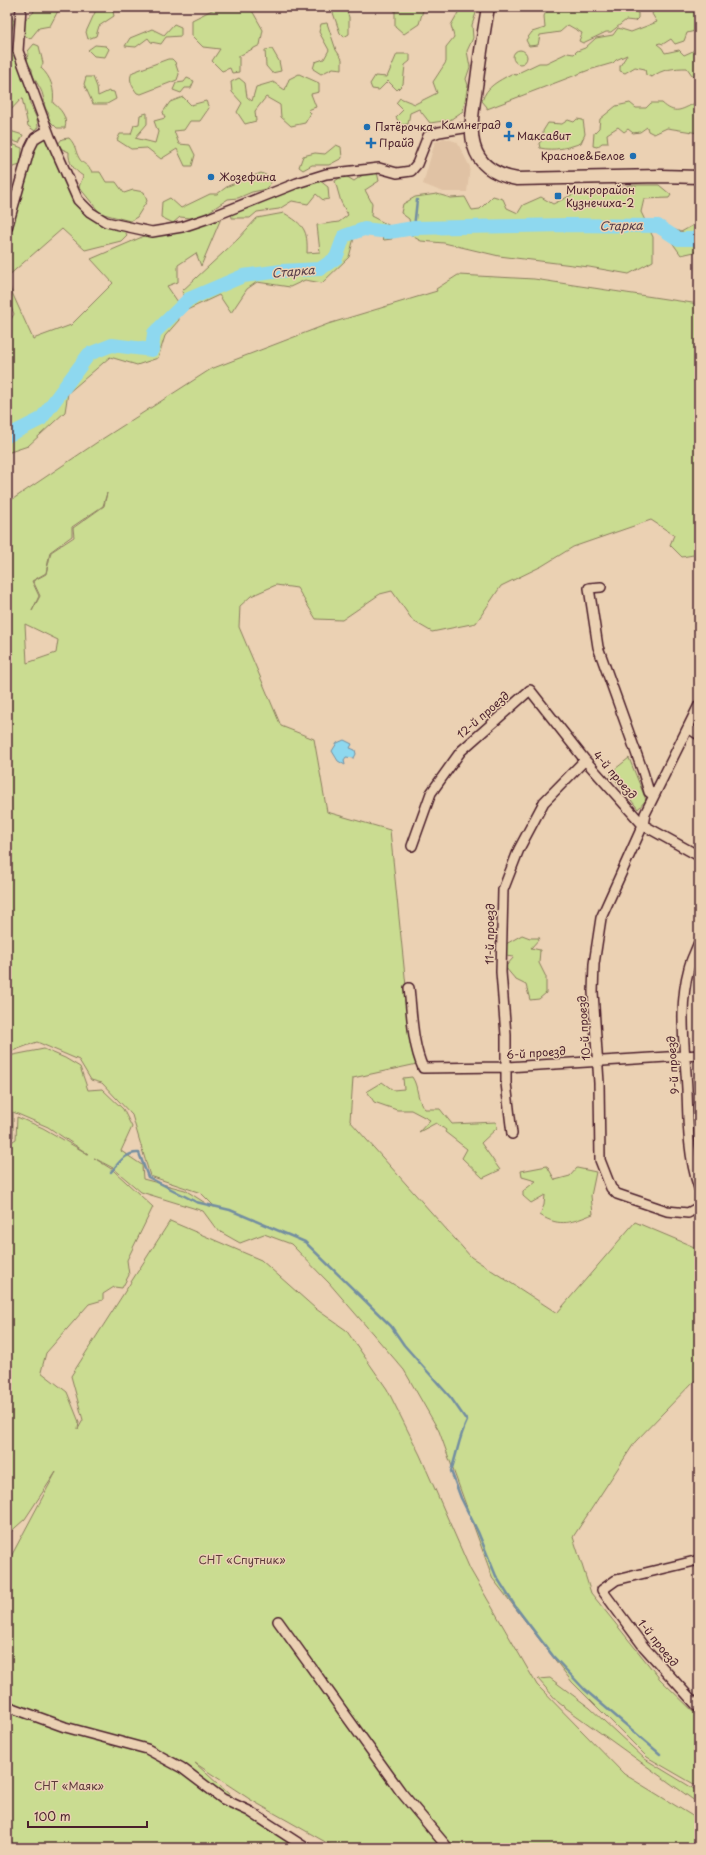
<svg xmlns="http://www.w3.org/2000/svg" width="706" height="1855" font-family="'Playpen Sans',sans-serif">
	<rect width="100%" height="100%" fill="#ebd1b3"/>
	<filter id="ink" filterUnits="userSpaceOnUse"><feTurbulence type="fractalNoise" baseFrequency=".025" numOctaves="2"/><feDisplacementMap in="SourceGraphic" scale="8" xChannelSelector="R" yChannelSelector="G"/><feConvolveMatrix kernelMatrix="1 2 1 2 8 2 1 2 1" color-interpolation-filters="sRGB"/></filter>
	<g filter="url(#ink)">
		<path fill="#e0c2a4" d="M444,138l13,4 13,25 -3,25h-24l-20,-8 12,-42z"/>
		<path fill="#cadc91" stroke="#8a7e5e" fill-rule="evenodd" d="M7,7h6l-2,7 3,8 -6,20 6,8 1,8 7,10v12l7,7 1,17 7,15 1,8 -3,4 -7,-5 -6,-28 -15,16v-82l2,-3z
			M32,7h28l-10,19 -11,2 -9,11 -7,-5 1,-14 10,-8z
			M103,7h9l2,9 -15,10 -3,10 -8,3 -2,-7 10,-22z
			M218,7h32l13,23 -3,15 -21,11v16l-7,1 -2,-5 -8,3 -10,-10 8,-12 -17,-2 -11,-11v-16z
			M331,7h14l4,10v17l-5,3 -4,-4z
			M395,7h29l-5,17 -15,10 -9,-8z
			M457,7h21l-6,18 1,13 -6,13 3,16 -4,12 2,6 -5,26 -13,9 -20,3 -11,-14 -9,4 -2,11 -8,1 -4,-8 7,-7 -7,-7 4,-5 15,6 22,-11 -4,-11 13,-20v-15l8,-10 -3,-12 8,-14z
			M561,7h11l4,3 5,-3h24l4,4c11,-4 19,-6 29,2v5l-3,3 -9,-1 -15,12h-5l-23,11 -4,-2 3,-8 -14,-8 -8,7 -20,3 -2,10 -9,1 -3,-6 6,-8 13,-4 -1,-12 3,-6 13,-1z
			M655,7h44v23l-12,3 -3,8 -9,3 -4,-5 -8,5 -3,-1 -3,1 5,4 3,5 14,-3 5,5 9,-4 6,-9v34l-1,1 -6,-2 -5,-7c-13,0 -25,1 -35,9l-6,-2 -1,-6 -10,-2 -10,6 -5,-2v-5l7,-11 -11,5 -3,3 -24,7 -102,39v-2l-5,-6c5,-15 15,-19 29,-27l6,1 3,-3 19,-9h7l21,-10 7,1 3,-3 8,-3 11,-10 17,-3 5,-7 13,4 26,-10 -5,-8z
			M327,23l9,27 6,9v10l-9,-1 -12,6 -8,-5 2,-7 9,-3 5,-9 -10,-18 2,-8z
			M174,24l7,3v9l-15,1 -5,7 -10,-2 -3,-4 -12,9 -11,-1 5,-8 22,-9 12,6z
			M34,44l5,2 4,17 -2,5c10,9 14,22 12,35 8,6 15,15 12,25h-8l-9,-9 1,-5c-7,-10 -3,-9 -6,-18 -2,-10 -11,-17 -11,-27l-5,-6 1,-12z
			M95,45l11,1 3,3 -4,8 -11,-1 -6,-6z
			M272,49l7,12 2,10 -9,2 -6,-7 -1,-16z
			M513 57a7 7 0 1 1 14 0a7 7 0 1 1-14 0Z
			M397,54h13v7l-5,4 -2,19 -6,6 -9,-9 -9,9 -7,-1 -2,-5 5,-8 12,1z
			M168,59h4l3,3 4,12 -2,6 -36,14 -4,-1c-4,-5 -10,-15 -4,-21z
			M299,74l20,9v9l-8,2 5,13 -8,3 3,3 -6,10 -14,3 -10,-9 -1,-12 -14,-8 -11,14 1,10 -11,3 -8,-12 5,-9 -10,-11 -1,-10 8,-4 6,5 2,14 5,4 4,-14 17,-5 12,8 4,-11z
			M86,77h7l4,10 1,9 11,-5 5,1 2,7 -9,5h-14l-9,-20z
			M187,78l7,3 -3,7h-6l-4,5 -8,-3 3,-7 8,-1z
			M183,97l8,8 15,-4 3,7 -9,13h-10l-6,9 -10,1 5,13 11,1 5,10 -3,11h-7l-8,-17 -16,10 -14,-11 -16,1 -14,-9 3,-6h11l3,-9 5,-1 1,-9 7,-2v11l-12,14 20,5 3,-11 -4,-11 11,-3 -2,-6 7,-10z
			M630,103l6,5h10l5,-5h11c13,12 19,7 33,0l4,4v26l-32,-5 -13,6 -6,-3 -1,-4 -7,5 -7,1 -5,-4 -4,3 -6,-5 -11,7 1,9h-6l-5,4 -4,-1 1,-13 5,-5 1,-9 16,-13z
			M577,119l6,1 2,14 -4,9c-13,5 -27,8 -41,5l-1,-5 5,-4 -1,-8 5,-8 14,1 6,-4 6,2z
			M7,130l16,5 -4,8 -12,-4z
			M45,135l43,79 13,11 23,5 3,5 -6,6 -36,9 -23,-21 -55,48 2,-41 21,-80 7,-16z
			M69,138c7,7 6,13 10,20 3,6 10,7 13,14h8l6,10h10l8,11 9,-3 11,2 3,9 -10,16 -7,4 -30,-8 -21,-26 4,-11c-9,-6 -15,-13 -14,-24l-7,-3 -4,-5 4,-5z
			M7,142l15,6 -1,17 -12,3 -2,4z
			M336,145l5,2 1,11 -13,7h-17l-9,5 -4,-3 4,-11 12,-3 10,1z
			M367,172h10l2,9 -14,9 7,13 -1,13 21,11v12l-8,1 -12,-12 -18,10 -5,19 -27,26 -17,-3 -15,7 -33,-5 -10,7 -16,24 -12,-18 -32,15 -5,-19 56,-52 19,-21 27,-5c20,12 24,17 23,40l13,-1 -3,-27 22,-3 9,-7 -7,-13 -6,-21 9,-6 10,6z
			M261,173l9,4 1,5 -4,7 -15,3 -14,6 -10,1 -24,16 -14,3 -10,-1 -7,6 -12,-6 1,-15 8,-4 11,10 29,-14h7l11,-8z
			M319,180l9,7 1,12 -6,1 -7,-6 -8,10 -16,-3 -13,8 -22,3 -7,6h-18l-1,-6 46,-16 16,-9z
			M631,185h28l12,10 -2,3 -25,1 -3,13 12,25v24l-24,13 -40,-7 -90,-11 -55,-13 -23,-2 -9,-5 -3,-17 -8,-6 2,-9 12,-7 22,-3 14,4 14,-1 7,13 8,-1 13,-13 10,3 4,9 11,5 5,-8 18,-8 12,7 25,-12 38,-3z
			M222,216l-21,50 -5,-13 -18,12v17l-11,4 11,16 1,18 -14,16 -7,22 -21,7 -27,-8 -42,36 -3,19 -37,34 -21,7v-127l7,-12 -5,-12 -2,-2v-12l2,-2 24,53 38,-14 42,-42 -22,-24 58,-25z
			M699,222v29l-18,4 -12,-17 -4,-12 16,6z
			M458,275l76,4 165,25v250l-17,3 -12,-12 4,-10 -23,-15 -78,27 -31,19 -41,20 -25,37 -44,9 -19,-11 -21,-30 -12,3 -38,26 -26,-1 -19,-31 -21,-3 -25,11 -11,10 -1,21 42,99 33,13 13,73 63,18 21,205 6,29 -64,14 -3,43 121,136 86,56 78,-91 64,27v129l-5,3 -59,61 -62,95 18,56 69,86 39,38v70l-52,-30 -75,-75 -79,-103 -54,-148 -35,-61 -75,-87 -38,-39 -27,-10 -24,9 -23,-13 -14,-19 -62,-19 -28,-24 -19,-10 19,12 40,37 -26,53 2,15 -7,13 -8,-1 -11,7v6l-14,4 -43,49 -5,19 26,20 12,30 -1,7 5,-9 -12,-44 99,-155 91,39 55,49 30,21 41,59 33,66 50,114 67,116 87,89 75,46v28h-363l-85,-48 -56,-37 70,64 34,21h-292v-284l49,-92 -31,47 -18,16v-390l9,-6 1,-22 26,11 45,26 -40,-27 -35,-15v25l-6,-3 1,-78 36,-7 21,9 15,9 8,23 14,-1 21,20 9,18 -11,24 21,14 1,14 42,11 25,16 5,1 -14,-14 -51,-17 -18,-61 -30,-32 -11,-3 -12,-20 -42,-18 -30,11v-550l89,-60 115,-74 117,-45 109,-33 -1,-2zM107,493l-3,13 -31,22 1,9 -23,15 -5,22 -13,7 7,15 -8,15 7,-15 -7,-15 14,-8 4,-21 22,-16v-9l31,-21zM25,624l33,16 -2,13 -29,10z
			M629,758l17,42 -8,9 -28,-36z
			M522,935l8,3h10l-9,10 9,2 -1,13 7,14v16l-7,6 -9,1 -4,-15 -10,-5 -11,-13 9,-10 -9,-1 1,-12z
			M412,1077c7,10 4,23 13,32h15l12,15 44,-2 1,6 -16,15 19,27 -17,8 -21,-20 5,-9 -22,-17 1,-2 -10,-7 -17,9 11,-12 -19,-10h-14l-23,-8 -7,-11 15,-9 11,8 11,-1 -1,-11z
			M547,1166l8,14 15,-4 7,-8 19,4 -5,24 2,18c-20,8 -33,14 -53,1l4,-10 1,-10 -14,8 -8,-7v-5l13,-10 -14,-4 -1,-6z
			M550,1678l40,30 55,51 54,33v12l-140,-101 -21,-24z"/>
		<path fill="#8ed8ef" stroke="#738ea1" d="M344,740l8,4 -2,4 5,2 1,4 -2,4 -8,-1 -2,3 1,5 -7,-4 -6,-10 5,-8z"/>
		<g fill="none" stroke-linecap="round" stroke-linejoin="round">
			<path stroke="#738ea1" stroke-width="2.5" d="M414,228l3,-28
				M111,1172c8,-9 14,-20 28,-19l9,24 48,25 34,8 75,32 86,84 13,19 47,53 16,23c-8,16 -10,33 -16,50l10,27 17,34 18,44 19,30 38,50 31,33 76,65"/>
			<path stroke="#8ed8ef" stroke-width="14" d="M7,436l34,-17 48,-65 23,-9 40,5 2,-17 35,-34 54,-23 38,-5 39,-2 16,-11 8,-22 20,-7 25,3 25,-4 153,-3 91,1 20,13h17l4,-4"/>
			<defs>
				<path id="street" d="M21,7l-3,44 32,86 28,63 12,12 16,10 46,10 30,-5 27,-9 88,-35 29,-9 53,-6 18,5 14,-2 6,-7 11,-28 11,-4 31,-5
					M7,228l23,-80 5,-10 12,-7
					M601,587l-12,1 9,59 45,125 6,20 5,4
					M699,705l-54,109 -2,11 -42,93 -7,46 -1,28 6,91 1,77 11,28 6,6 50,17 21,2 11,-6
					M688,728l11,7
					M412,846l19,-53 30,-42 69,-61 55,70 58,65 56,31
					M699,942c-3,9 -8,17 -10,26 -11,40 -4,80 -2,121 1,33 1,67 12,99
					M409,988c3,26 3,55 14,80l84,-1 192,-12
					M512,1134l-6,-51v-48l-5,-63 2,-82 16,-41 25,-47 41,-42
					M699,1560l-83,20 -14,10 42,57 55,61
					M278,1621l123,171 47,56
					M7,1706l58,21 82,22 35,19 41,31 26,12 57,37"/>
				<path id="secondary" d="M488,7c-4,24 -8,48 -11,73 -6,43 -18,89 40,99l143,-3 39,1"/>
			</defs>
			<use href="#street" stroke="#4a1f2b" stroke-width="12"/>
			<use href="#secondary" stroke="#4a1f2b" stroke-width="15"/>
			<use href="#street" stroke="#ebd1b3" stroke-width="9"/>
			<use href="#secondary" stroke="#ebd1b3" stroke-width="12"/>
		</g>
	</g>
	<g fill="#1f6fb2" stroke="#ebd1b3" stroke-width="1.5">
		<circle cx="509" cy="125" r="4"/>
		<circle cx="367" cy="127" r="4"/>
		<path d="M507 130h4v4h4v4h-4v4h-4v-4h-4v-4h4z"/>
		<path d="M369 137h4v4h4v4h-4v4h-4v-4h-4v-4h4z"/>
		<circle cx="633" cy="156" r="4"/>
		<circle cx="211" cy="177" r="4"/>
		<rect x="554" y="192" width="8" height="8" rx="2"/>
	</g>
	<g text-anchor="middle" stroke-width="3" stroke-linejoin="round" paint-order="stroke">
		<g font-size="11" fill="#4a1f2b" stroke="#ebd1b3" text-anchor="start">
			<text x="501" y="129" text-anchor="end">Камнеград</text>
			<text x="375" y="131">Пятёрочка</text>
			<text x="517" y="140">Максавит</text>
			<text x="379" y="147">Прайд</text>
			<text x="625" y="160" text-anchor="end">Красное&amp;Белое</text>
			<text x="219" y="181">Жозефина</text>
			<text x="566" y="194">Микрорайон<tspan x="566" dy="13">Кузнечиха-2</tspan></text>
		</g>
		<g font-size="11" fill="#4a1f2b" stroke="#ebd1b3">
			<text transform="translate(483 715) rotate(-41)" y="4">12-й проезд</text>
			<text transform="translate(615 775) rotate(49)" y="4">4-й проезд</text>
			<text transform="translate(490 934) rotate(-89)" y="4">11-й проезд</text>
			<text transform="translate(584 1028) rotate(-94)" y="4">10-й проезд</text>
			<text transform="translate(536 1053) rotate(-4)" y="4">6-й проезд</text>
			<text transform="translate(673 1065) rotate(-94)" y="4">9-й проезд</text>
			<text transform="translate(658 1643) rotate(51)" y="4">1-й проезд</text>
		</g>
		<g font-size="11" fill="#5d3b3a" stroke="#ebd1b3">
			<text x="242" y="1564">СНТ «Спутник»</text>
			<text x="69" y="1790">СНТ «Маяк»</text>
		</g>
		<g font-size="12" font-style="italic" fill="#543b48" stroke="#ebd1b3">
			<text transform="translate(621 226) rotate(-1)" y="4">Старка</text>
			<text transform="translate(293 272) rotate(-5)" y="4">Старка</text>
		</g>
	</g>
	<rect width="706" height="1855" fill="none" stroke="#ebd1b3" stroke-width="24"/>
	<rect x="12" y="12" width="682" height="1831" fill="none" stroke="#4a1f2b" stroke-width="1.5" filter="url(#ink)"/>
	<path d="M28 1821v6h119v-6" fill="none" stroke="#4a1f2b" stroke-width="2"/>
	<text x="34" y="1821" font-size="12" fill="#4a1f2b" stroke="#ebd1b3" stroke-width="3" paint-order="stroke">100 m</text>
</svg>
